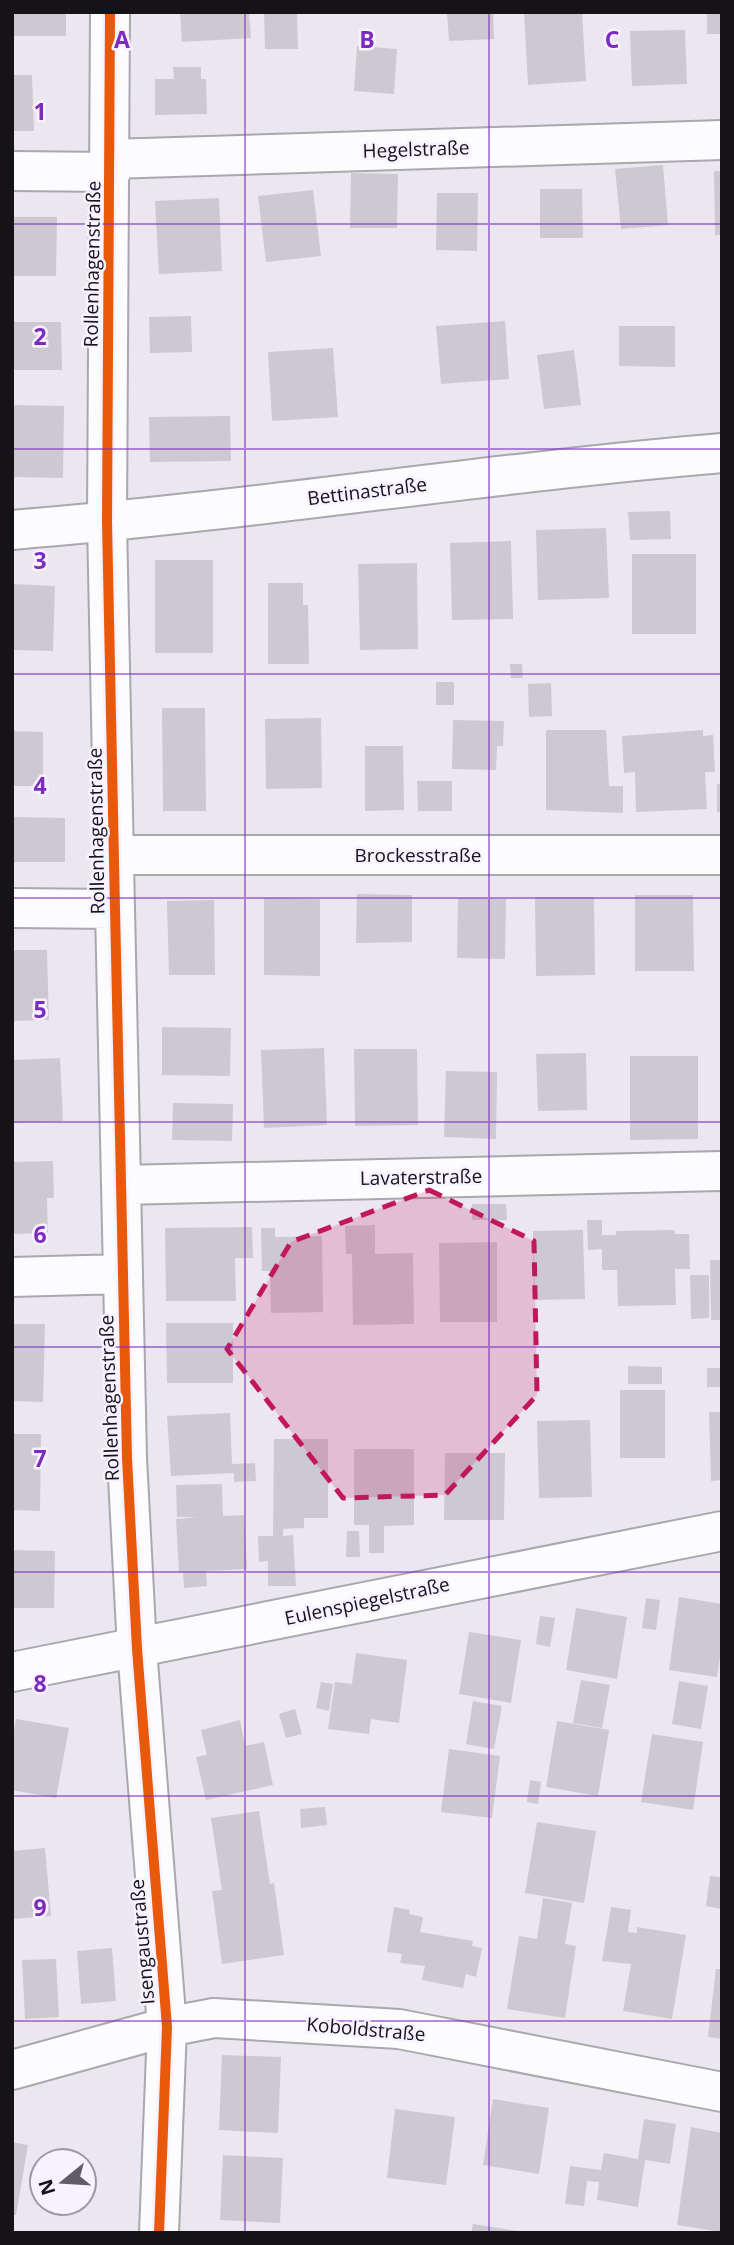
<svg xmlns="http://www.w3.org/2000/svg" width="734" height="2245" font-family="'Open Sans',sans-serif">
	<rect width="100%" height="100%" fill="#ebe7f0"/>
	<path fill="#cdc9d0" d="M12,12h54v24h-54z
		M180,12h69l2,26 -69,4z
		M264,12h33l1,37h-33z
		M447,12h46l1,27 -45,2z
		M524,12h58l4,69 -58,4z
		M707,12h15v22h-15z
		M685,30l2,54 -55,2 -2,-55z
		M357,46l40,3 -3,45 -40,-3z
		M173,67h28v12h5l1,35 -52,1v-36h19z
		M12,75h20l2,56h-22z
		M663,165l5,60 -47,4 -6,-60z
		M714,171h8v64h-7z
		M351,173l47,1 -1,54h-47z
		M540,189h42l1,49h-43z
		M313,190l8,66 -55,6 -8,-66z
		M437,193h41l-1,58 -41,-1z
		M219,198l3,73 -63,3 -4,-73z
		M12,217h45l-1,59h-44z
		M191,316l1,36 -42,1 -1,-36z
		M505,321l4,58 -68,5 -5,-58z
		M12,322h49l1,48h-50z
		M619,326h56v41l-56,-1z
		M333,348l5,69 -66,4 -4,-69z
		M574,350l7,55 -37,4 -7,-54z
		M12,405l52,1 -1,72 -51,-1z
		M230,416l1,45 -81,1 -1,-45z
		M670,511l1,28 -41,1 -2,-28z
		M606,528l3,70 -71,2 -2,-70z
		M511,541l2,78 -61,1 -2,-77z
		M632,554h64v80h-64z
		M155,560h58v93h-58z
		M417,563l1,86 -58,1 -2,-86z
		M268,583h35v22h5l1,59h-41z
		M12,584l43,2 -2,65 -41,-1z
		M510,664h12l1,14h-12z
		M436,682h18v23h-18z
		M551,683l1,33 -23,1 -1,-33z
		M162,708h43l1,103h-43z
		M321,718l1,70 -56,1 -1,-70z
		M453,720l51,1 -1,25h-6l-1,24 -44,-1z
		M546,730h60l3,56h14v27l-77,-3z
		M703,730v6l10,-1 2,37h-10l2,37 -71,3 -1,-40 -11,1 -2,-37z
		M12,731l31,1v54h-31z
		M365,746h38l1,64 -39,1z
		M417,781h35v30h-34z
		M717,784h5v28h-5z
		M12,817l53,1v44h-53z
		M357,894l55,1v47l-56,1z
		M635,895h58l1,76h-59z
		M535,897h59l1,78 -59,1z
		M264,898l56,1v77l-56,-1z
		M458,898l48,1 -1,60 -48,-1z
		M214,900l1,75h-46l-2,-74z
		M12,950h35l2,70 -37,1z
		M162,1027l69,1 -1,48 -68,-1z
		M324,1048l3,77 -63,3 -3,-78z
		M354,1049h63l1,76 -63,1z
		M586,1053l1,57 -49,1 -2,-57z
		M630,1056h68v83l-68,1z
		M60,1058l3,63 -51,2v-63z
		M446,1071l51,1 -1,67 -52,-2z
		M173,1103l60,1 -1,37 -60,-1z
		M53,1161l1,37h-7l1,35 -36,1v-72z
		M472,1204h34l1,16h-35z
		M587,1220h15v15h14v-4l58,-1 1,4h14l1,35h-15l1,36 -58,1 -1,-36h-15v-21l-14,1z
		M375,1225v29l38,-1 1,71 -61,1 -1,-71h-6l-1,-28z
		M252,1227l1,31h-18l1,43h-70l-1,-73z
		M261,1228h14v9l47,-1 1,76 -52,1 -1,-42h-8z
		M583,1230l2,69 -51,1 -1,-69z
		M497,1242v80h-57l-1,-79z
		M710,1260h12v60h-11z
		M690,1275h19v43l-18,1z
		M166,1323h67v60h-66z
		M12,1324h33l-2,78 -31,-1z
		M628,1366l34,1v17h-34z
		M707,1368h15v19h-15z
		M620,1390h45v68h-45z
		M709,1412h13v68l-11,1z
		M230,1413l2,51 23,-1 1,18 -22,1v-9l-63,3 -4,-60z
		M590,1420l2,77 -53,1 -2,-77z
		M12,1434h29l-1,77 -28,-1z
		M274,1439h54v79h-24v10l-21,1v7l10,-1 3,51h-28v-25l-9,1 -1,-26h15z
		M354,1449h60v76l-30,1v27h-15v-28h-15z
		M445,1453h60l-1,67h-60z
		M222,1484l1,32 21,-1 3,54 -41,2 1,15 -23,2 -1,-16 -4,1 -3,-54 22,-2h-21l-1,-32z
		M347,1531h12l1,26h-14z
		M12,1550l43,1 -1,57h-42z
		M679,1597l43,7v39l-5,34 -48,-7z
		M646,1598l14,2 -4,30 -14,-2z
		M576,1608l51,9 -10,62 -51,-9z
		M540,1616l15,2 -5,29 -14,-3z
		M469,1632l52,8 -10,63 -52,-9z
		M356,1653l51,7 -8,63 -28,-4 -2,15 -41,-5 7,-47 17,2z
		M581,1680l29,5 -8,43 -29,-5z
		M679,1681l29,5 -7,43 -29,-5z
		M321,1682l12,2 -4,27 -13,-3z
		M473,1701l29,5 -8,43 -28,-5z
		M295,1709l7,25 -16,4 -7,-24z
		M16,1719l53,9 -13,70 -44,-8v-48z
		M240,1720l5,26 19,-4 9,43 -67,15 -10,-43 11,-2 -6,-25z
		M557,1721l52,9 -11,66 -52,-9z
		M652,1734l51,8 -10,68 -52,-8z
		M449,1749l51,7 -8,62 -51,-6z
		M530,1780l11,2 -3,22 -11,-2z
		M325,1807l2,18 -26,3 -1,-19z
		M259,1811l11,73 4,-1 10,72 -62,9 -10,-73 10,-1 -11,-72z
		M537,1822l59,9 -12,72 -59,-10z
		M45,1848l6,68 -39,3v-68z
		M710,1876l12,1v32l-16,-3z
		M543,1898l29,5 -7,41 11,2 -11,72 -58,-9 12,-73 18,3z
		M394,1907l16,3 -1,4 14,3 -3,15 53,9 -1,5 10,2 -6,29 -10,-3 -3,14 -41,-8 3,-14 -25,-3 2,-9 -15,-2z
		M611,1907l20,3 -3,22 9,1v-6l49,8 -14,84 -49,-8 8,-47 -29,-3z
		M112,1948l4,53 -35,3 -4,-53z
		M56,1959l3,58 -34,2 -3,-59z
		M716,1969h6v70l-14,-2z
		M222,2055l59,2 -3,76 -59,-3z
		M493,2099l56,9 -10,66 -56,-9z
		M395,2109l60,8 -9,68 -59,-7z
		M644,2119l32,5 -6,40 -25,-4 -7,47 -41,-7 2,-18 -12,-1 -3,25 -19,-2 5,-38 31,4 3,-17 34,6z
		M691,2127l31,6v99l-45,-7z
		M12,2142l16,3 -12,70h-4z
		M223,2155l60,3 -3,65 -60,-3z
		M473,2224l45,7v2h-47z"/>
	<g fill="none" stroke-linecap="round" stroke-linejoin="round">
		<defs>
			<path id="minor" d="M110,12l-3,510 8,387 12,549 10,191 30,378 -8,206
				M110,159l612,-19
				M12,171l99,1
				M12,530c237,-19 473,-57 710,-77
				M114,855h608
				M12,908l103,1
				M121,1185l601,-14
				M12,1277l111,-3
				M12,1672l710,-141
				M12,2070l155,-43 47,-9 185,11 323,63"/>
		</defs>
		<use href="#minor" stroke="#aaa7ad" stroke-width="42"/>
		<use href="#minor" stroke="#fcfbfd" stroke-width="38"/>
		<defs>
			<path id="cycleway" d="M110,12l-3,510 8,387 12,549 10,191 30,378 -8,206"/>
		</defs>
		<use href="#cycleway" stroke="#f8f1ff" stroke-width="15"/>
		<use href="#cycleway" stroke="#e8590c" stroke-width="10"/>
	</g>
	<path fill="#c2185b" fill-opacity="0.2" stroke="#c2185b" stroke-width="5" stroke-dasharray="14 9" stroke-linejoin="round" d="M429,1190l105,51 3,154 -92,100 -102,3 -116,-149 64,-107z"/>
	<path fill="none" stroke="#7b2cbf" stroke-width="2" stroke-opacity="0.55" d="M245,12v2221M489,12v2221M12,224h710M12,449h710M12,674h710M12,898h710M12,1122h710M12,1347h710M12,1572h710M12,1796h710M12,2021h710"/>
	<g text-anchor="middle" stroke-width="5" stroke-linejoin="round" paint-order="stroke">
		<g font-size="19" fill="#151218" stroke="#f8f1ff">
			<text transform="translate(416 149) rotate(-2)" y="7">Hegelstraße</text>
			<text transform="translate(92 264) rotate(-89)" y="7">Rollenhagenstraße</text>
			<text transform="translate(367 491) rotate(-7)" y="7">Bettinastraße</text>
			<text transform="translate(96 831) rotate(-91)" y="7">Rollenhagenstraße</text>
			<text x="418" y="862">Brockesstraße</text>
			<text transform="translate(421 1177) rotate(-1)" y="7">Lavaterstraße</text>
			<text transform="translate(109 1398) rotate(-92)" y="7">Rollenhagenstraße</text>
			<text transform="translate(367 1601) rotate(-12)" y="7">Eulenspiegelstraße</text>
			<text transform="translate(142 1942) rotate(-95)" y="7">Isengaustraße</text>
			<text transform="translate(366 2029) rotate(5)" y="7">Koboldstraße</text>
		</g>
	</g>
	<g font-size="23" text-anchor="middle" font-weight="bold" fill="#7b2cbf" stroke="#f8f1ff" stroke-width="5" stroke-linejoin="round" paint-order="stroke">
		<text x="122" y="48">A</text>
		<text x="367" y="48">B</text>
		<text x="612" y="48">C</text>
		<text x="40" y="120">1</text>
		<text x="40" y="345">2</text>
		<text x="40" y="569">3</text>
		<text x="40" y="794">4</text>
		<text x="40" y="1018">5</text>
		<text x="40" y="1243">6</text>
		<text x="40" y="1467">7</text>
		<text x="40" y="1692">8</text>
		<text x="40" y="1916">9</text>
	</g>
	<rect width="734" height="2245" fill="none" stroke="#151218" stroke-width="28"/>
	<g transform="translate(63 2182) rotate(252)"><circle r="33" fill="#f8f1ff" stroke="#9d98a3" stroke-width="2"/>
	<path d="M0-5L12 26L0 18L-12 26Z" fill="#605d64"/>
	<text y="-10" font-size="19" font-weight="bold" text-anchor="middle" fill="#151218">N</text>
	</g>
</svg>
